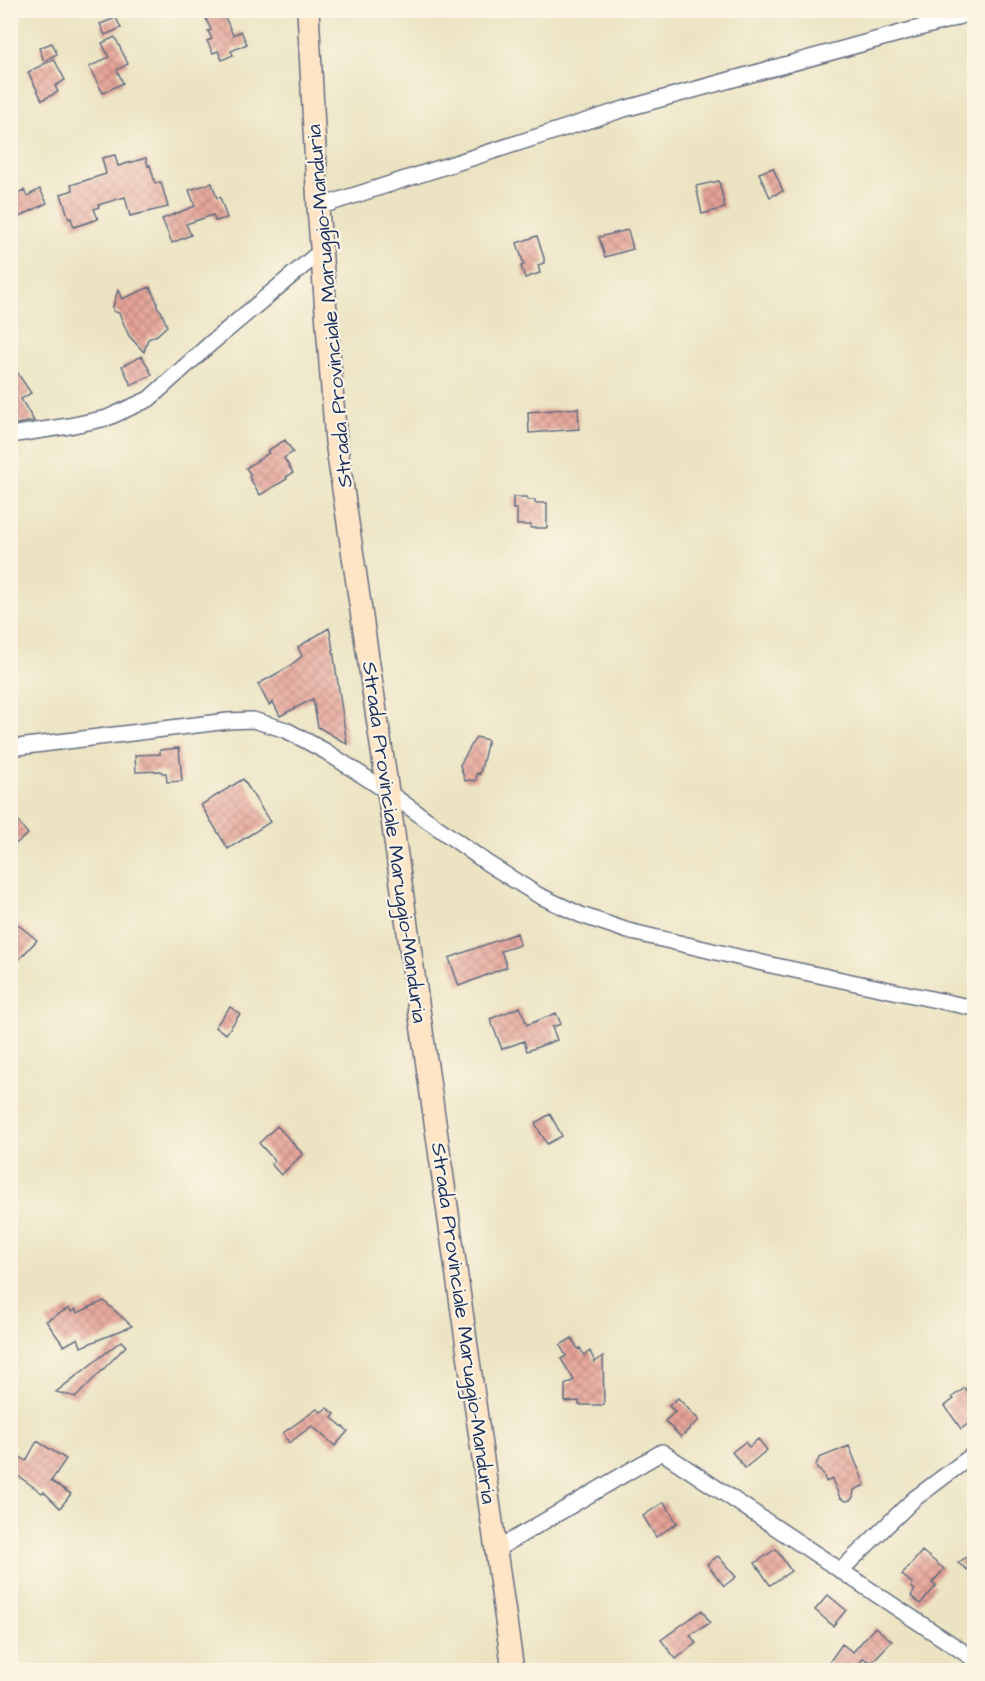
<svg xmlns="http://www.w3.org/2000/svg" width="985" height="1681" font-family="'Architects Daughter',sans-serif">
	<defs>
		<pattern id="building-cross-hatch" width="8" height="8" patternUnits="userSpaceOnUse" patternTransform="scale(1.5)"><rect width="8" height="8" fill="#e6a397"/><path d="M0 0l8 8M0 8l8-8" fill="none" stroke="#ba857e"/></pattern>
	</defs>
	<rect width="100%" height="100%" fill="#fcf5e5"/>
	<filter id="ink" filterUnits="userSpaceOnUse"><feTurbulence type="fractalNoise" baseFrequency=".0167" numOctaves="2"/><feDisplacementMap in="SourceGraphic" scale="12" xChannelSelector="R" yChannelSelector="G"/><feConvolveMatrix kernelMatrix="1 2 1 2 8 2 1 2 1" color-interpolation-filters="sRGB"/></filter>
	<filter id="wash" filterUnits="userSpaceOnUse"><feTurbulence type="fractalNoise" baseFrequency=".008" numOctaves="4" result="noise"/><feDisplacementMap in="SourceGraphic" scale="24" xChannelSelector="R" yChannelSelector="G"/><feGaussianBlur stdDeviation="1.35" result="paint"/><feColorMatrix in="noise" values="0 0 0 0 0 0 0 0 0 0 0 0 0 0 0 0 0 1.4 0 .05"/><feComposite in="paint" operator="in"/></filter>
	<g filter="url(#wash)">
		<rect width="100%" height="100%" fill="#ebe3c1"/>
		<g id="blocks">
			<path fill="url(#building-cross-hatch)" d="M211,10h9l3,8 2,-1 8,18 8,-4 6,13 -16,7 2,4 -11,5 -4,-9 -5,2 -6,-12 5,-2 -4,-8 3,-1 -7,-16z
				M116,18l5,10 -16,7 -5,-11z
				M115,37l13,27 -11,6 6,13 -20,10 -14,-26 20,-10 -7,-14z
				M52,43l5,11 -13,7 -5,-13z
				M54,59l11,21 -10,6 3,6 -16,8 -14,-28z
				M115,155l3,11 28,-8 2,8 2,-1 5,18 6,-1 7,25 -38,9 -5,-19 -27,8 1,2 -5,2 4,10 -24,8 -3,-9 -2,1 -8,-25 12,-4 -2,-5 35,-11 -4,-16z
				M773,168l10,23 -13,6 -11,-24z
				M719,181l6,27 -23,6 -6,-28z
				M212,183l5,15 3,-1 7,21 -12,3 -2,-6 -27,9 5,11 -19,8 -10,-24 33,-13 -6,-16z
				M40,189l7,14 -30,15 -7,-12v-9l14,-7 3,6z
				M628,230l5,19 -28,8 -6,-20z
				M537,236l7,22v5l-6,2 2,8 -15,5 -4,-12 3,-1 -7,-22z
				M150,287l7,15v5l4,4 6,15 -10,9 -9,4 -4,13 -15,-16 -10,-23 -6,-2v-5l5,-16 4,9z
				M142,356l10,19 -21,10 -9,-19z
				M10,362l21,31 -10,6 13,22 -24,4z
				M578,408l1,21 -50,4 -1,-21z
				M285,440l8,12 -9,6 9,15 -7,4 1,2 -27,16 -11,-18 2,-2 -5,-7 23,-15 -2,-2z
				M513,497h14v3h8v3h12v25h-16v-3h-14v-16h-4z
				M329,628l2,9 16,107 -29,-17 -5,-28 -33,17 -7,-14 -4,3 -11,-21 29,-16 15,-12 -4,-9z
				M476,737l12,3 -8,34 -3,-1 -1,8 -6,-1 -5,1 -5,-16z
				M179,748l3,33 -15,1 -1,-9h-4l-1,-2 -25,1 -1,-17 25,-1v-4z
				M243,779l27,43 -42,27 -27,-44z
				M10,811l18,23 -18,14z
				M10,918l27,22 -27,29z
				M517,933l3,12 -19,6 6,16 -48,19 -10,-28z
				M230,1007l10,7 -14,20 -11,-7z
				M520,1007l7,18 29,-12 5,11 -9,3 5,13 -30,11 -3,-10 -22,8 -12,-30z
				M550,1114l12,22 -15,8 -12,-21z
				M277,1126l26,28 -22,21 -10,-11 4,-3 -16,-18z
				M104,1301l28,25 -51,21 -3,-9 -14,8 -18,-25 23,-13 2,4 4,-3 2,4z
				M572,1338l6,11 2,-1 4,7 6,-4 5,11 8,-6 1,49h-25v-4l-14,1v-17l9,-5 -13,-21 5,-3 -6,-11z
				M121,1341l5,5 -50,51 -20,-5z
				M965,1388l10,14v17l-14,10 -16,-23 9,-7 -2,-2z
				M678,1398l21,22 -18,17 -16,-16 10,-9 -6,-6z
				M327,1408l8,6 -3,4 16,13 -13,15 -23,-20 -23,17 -6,-10 34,-24 4,3z
				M758,1439l9,11 -22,18 -13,-16 13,-10 4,5z
				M37,1441l29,18 -15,22 20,13 -11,14 -16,-16 -2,1 -32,-23v-20l16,11z
				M849,1446l16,39 -11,5 -1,7 -2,3 -5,1 -6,-3 -8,-19 -6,3 -3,-9 -6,-4 -1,-4 3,-7z
				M664,1502l13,21 -21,14 -13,-21z
				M776,1549l15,22 -21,14 -15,-22z
				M922,1551l22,18 -12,14 4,3 -16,18 -9,-8 4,-6 -4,-3 2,-3 -11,-9z
				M975,1551v24l-17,-12z
				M718,1556l18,21 -12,9 -17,-22z
				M828,1595l18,15 -13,16 -18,-16z
				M702,1610l8,13 -20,12 6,8 -20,16 -15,-19z
				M875,1627l17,14 -21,22 -8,-5 -8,13h-32l19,-27 11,8z"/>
		</g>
	</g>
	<g filter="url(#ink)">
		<use href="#blocks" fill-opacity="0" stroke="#646e81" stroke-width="1.5"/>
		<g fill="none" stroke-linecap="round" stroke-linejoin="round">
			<defs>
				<path id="street" d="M318,207l306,-98 328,-90 22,-8
					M10,435l59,-9 38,-8 42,-19 61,-55 111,-93
					M10,748l218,-27 25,-1 33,10 39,21 63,41 99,71 51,32 43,20 47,16 143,34 203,43
					M497,1549l165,-97 312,207
					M841,1570l73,-71 60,-45"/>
				<path id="secondary" d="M308,10l10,197 18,235 52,350 125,878"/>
			</defs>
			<use href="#street" stroke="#646e81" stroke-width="18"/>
			<use href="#secondary" stroke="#646e81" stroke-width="24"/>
			<use href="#street" stroke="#fff" stroke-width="15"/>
			<use href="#secondary" stroke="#ffe4c6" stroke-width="21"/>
		</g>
	</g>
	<g text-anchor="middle" stroke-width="4.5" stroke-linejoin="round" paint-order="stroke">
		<g font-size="21" fill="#1b2f5e" stroke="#fcf5e5">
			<text transform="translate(329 306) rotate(-95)" y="7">Strada Provinciale Maruggio-Manduria</text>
			<text transform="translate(395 842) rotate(82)" y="7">Strada Provinciale Maruggio-Manduria</text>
			<text transform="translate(464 1323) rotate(82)" y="7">Strada Provinciale Maruggio-Manduria</text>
		</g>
	</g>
	<rect width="985" height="1681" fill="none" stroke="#fcf5e5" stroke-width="36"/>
</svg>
